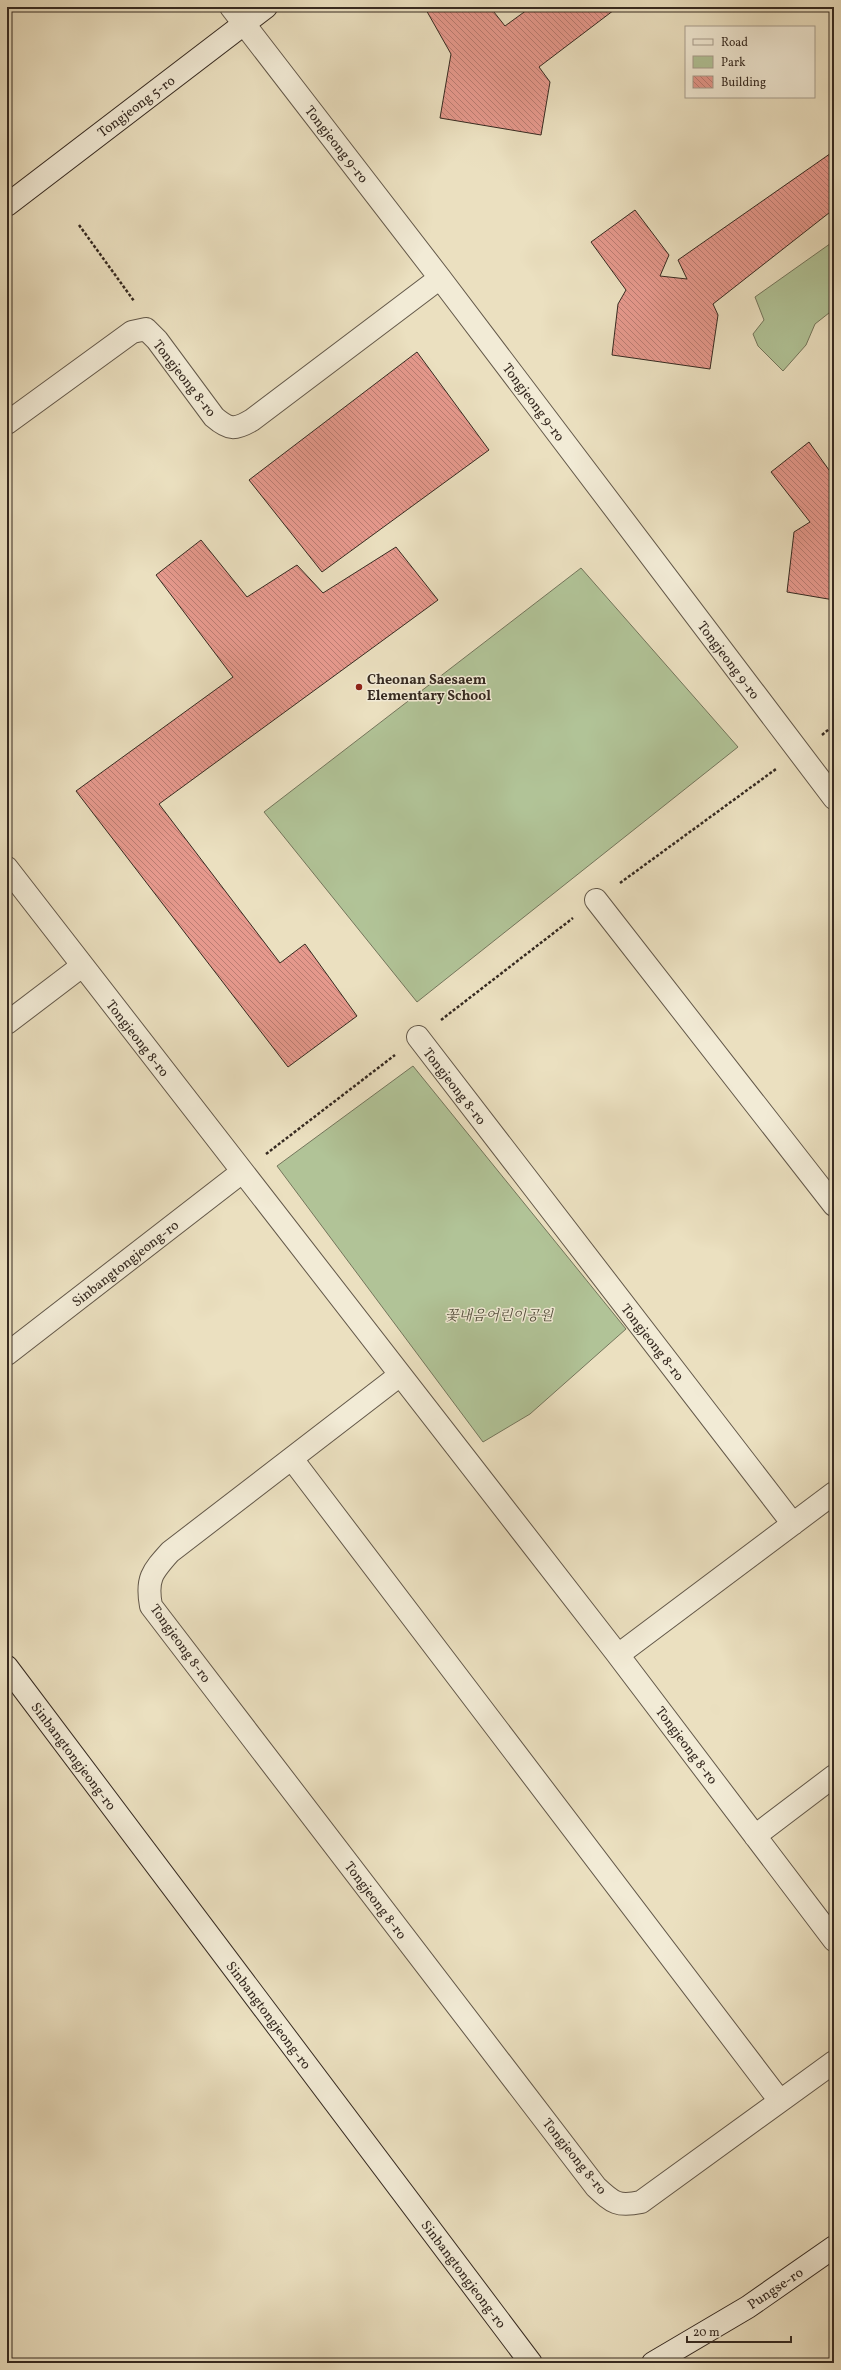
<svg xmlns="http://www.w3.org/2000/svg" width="841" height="2370" font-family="Vollkorn,'Noto Serif KR',serif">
	<defs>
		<pattern id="building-back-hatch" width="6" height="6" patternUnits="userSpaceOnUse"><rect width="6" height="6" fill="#e6998d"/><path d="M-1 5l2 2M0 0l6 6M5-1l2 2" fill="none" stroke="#bb7d73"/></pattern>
	</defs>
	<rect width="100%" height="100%" fill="#ebe0c0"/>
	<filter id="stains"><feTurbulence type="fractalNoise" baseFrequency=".005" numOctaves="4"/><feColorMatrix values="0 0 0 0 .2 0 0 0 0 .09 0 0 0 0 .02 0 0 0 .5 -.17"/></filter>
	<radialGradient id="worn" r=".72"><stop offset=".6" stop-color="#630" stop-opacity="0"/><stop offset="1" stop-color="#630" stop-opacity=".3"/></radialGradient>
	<path fill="#b1c397" stroke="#74765c" d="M834,241v68l-19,15 -9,21 -23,26 -25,-25 -5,-12 11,-14 -9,-23z
		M581,568l157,179 -321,255 -153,-190z
		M413,1066l213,263 -96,85 -47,28 -206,-276z"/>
	<path fill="url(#building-back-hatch)" stroke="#362a21" d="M426,7h64l15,19 26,-19h87l-79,60 11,15 -9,53 -101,-17 11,-64 -26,-46z
		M834,151v58l-121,95 5,11 -8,54 -98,-14 6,-51 8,-14 -35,-48 44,-32 34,45 -9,21 27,3 -9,-19z
		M417,352l72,98 -167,122 -73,-92z
		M809,442l25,35v123l-47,-8 7,-60 16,-10 -39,-50z
		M201,540l46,57 50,-32 26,28 73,-46 42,53 -279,204 121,159 25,-19 52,72 -69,51 -212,-276 157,-114 -77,-102z"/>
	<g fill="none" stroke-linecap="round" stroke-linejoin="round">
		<defs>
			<path id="street" d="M231,7l209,271 394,520
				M7,423l125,-91 14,-3 11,11 57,77c15,13 21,13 38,3l188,-142
				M7,868l611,787 216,-162
				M596,900l238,305
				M7,1023l75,-57
				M418,1037l375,487
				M7,1354l235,-182
				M400,1375l-230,177c-18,20 -24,27 -19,54l445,581c17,16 22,20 45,15l193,-140
				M292,1459l488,642
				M618,1655l216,285
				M755,1836l79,-60"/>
			<path id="secondary" d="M7,205l259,-198
				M7,1667l524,696
				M653,2363l95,-56 86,-60"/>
		</defs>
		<use href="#street" stroke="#635849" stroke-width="24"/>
		<use href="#secondary" stroke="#362a21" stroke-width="24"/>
		<path stroke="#362a21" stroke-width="2.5" stroke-dasharray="3 2" stroke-linecap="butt" d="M79,225l55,76
			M822,735l12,-10
			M620,883l156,-114
			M441,1020l132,-102
			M266,1154l129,-99"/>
		<use href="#street" stroke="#f2ebd6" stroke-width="22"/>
		<use href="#secondary" stroke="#f2ebd6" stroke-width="22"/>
	</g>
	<circle fill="#8f2418" stroke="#f2ebd6" stroke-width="1.5" cx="359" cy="687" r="4"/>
	<g text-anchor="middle" stroke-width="3" stroke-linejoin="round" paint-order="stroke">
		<g font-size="14" fill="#362a21" stroke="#f2ebd6">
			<text transform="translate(136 106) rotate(-37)" y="5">Tongjeong 5-ro</text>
			<text transform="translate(337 144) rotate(52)" y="5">Tongjeong 9-ro</text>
			<text transform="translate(185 378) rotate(52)" y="5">Tongjeong 8-ro</text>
			<text transform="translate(534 402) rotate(53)" y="5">Tongjeong 9-ro</text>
			<text transform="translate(729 660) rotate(53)" y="5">Tongjeong 9-ro</text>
			<text transform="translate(138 1038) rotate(52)" y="5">Tongjeong 8-ro</text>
			<text transform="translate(455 1086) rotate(52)" y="5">Tongjeong 8-ro</text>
			<text transform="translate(125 1263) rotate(-38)" y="5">Sinbangtongjeong-ro</text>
			<text transform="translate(653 1342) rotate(52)" y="5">Tongjeong 8-ro</text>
			<text transform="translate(181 1643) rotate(54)" y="5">Tongjeong 8-ro</text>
			<text transform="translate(687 1745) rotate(53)" y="5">Tongjeong 8-ro</text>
			<text transform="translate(74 1756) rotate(53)" y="5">Sinbangtongjeong-ro</text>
			<text transform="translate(376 1900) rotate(53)" y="5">Tongjeong 8-ro</text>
			<text transform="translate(269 2015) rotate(53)" y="5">Sinbangtongjeong-ro</text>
			<text transform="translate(575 2156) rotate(51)" y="5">Tongjeong 8-ro</text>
			<text transform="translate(464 2274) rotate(53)" y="5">Sinbangtongjeong-ro</text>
			<text transform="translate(775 2288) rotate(-34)" y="5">Pungse-ro</text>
		</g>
		<g font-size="14" font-weight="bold" fill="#362a21" stroke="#f2ebd6" text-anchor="start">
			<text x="367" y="684">Cheonan Saesaem<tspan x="367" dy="16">Elementary School</tspan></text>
		</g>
		<g font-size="14" font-style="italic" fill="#55503e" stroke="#f2ebd6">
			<text x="499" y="1320">꽃내음어린이공원</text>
		</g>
	</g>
	<rect width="841" height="2370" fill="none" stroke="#ebe0c0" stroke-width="24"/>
	<rect x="8" y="8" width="825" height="2354" fill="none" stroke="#362a21" stroke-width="2"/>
	<rect x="12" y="12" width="817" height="2346" fill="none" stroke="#362a21"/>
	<rect x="685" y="26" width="130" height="72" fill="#f2ebd6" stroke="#a79e8e"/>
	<rect x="693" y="39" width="20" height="6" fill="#f2ebd6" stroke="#a79e8e"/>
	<text x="721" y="46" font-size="12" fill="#362a21">Road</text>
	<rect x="693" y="56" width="20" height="12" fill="#b1c397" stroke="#a79e8e"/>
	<text x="721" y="66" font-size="12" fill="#362a21">Park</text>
	<rect x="693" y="76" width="20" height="12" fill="url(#building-back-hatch)" stroke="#a79e8e"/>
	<text x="721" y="86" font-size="12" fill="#362a21">Building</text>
	<path d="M687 2336v6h104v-6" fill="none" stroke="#362a21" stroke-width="2"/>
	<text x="693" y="2336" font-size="12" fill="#362a21" stroke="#f2ebd6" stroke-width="3" paint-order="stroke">20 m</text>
	<rect width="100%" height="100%" filter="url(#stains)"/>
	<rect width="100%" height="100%" fill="url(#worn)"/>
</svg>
